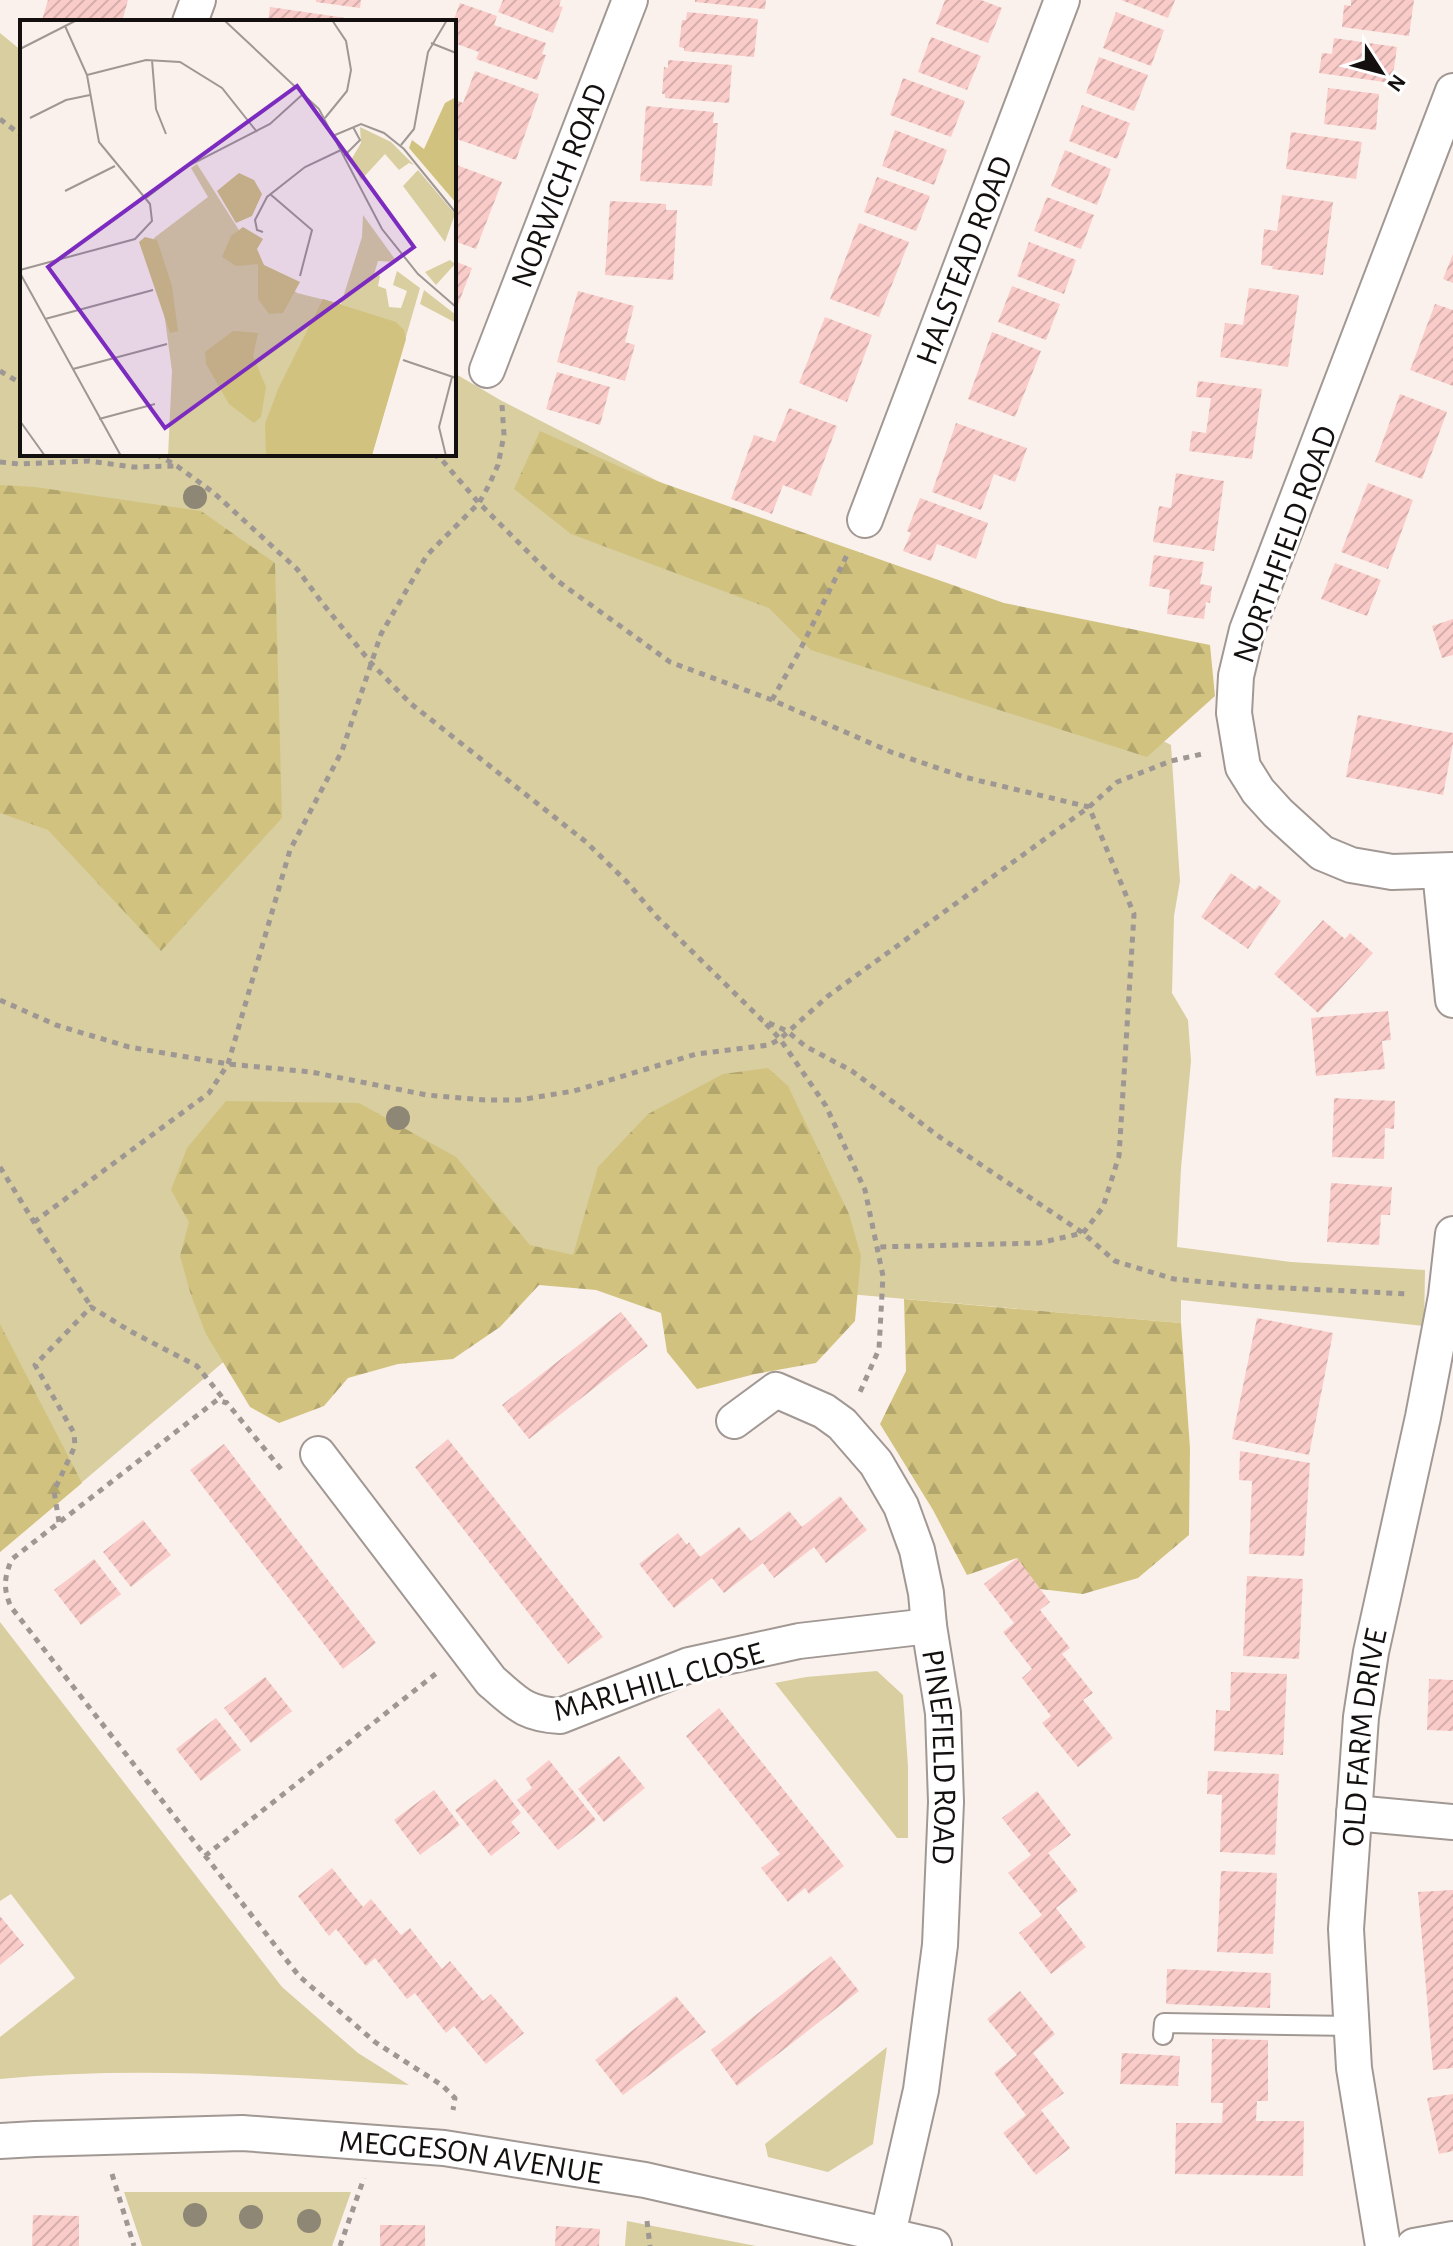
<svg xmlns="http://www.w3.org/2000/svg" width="1453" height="2246" font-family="'Alegreya Sans',sans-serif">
	<defs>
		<pattern id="forest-firs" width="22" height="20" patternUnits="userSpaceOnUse" patternTransform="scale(2)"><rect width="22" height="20" fill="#d1c37f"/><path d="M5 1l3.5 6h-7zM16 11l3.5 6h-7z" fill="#b3a66d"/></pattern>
		<pattern id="building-hatch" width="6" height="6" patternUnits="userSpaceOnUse" patternTransform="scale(2)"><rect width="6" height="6" fill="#faccc9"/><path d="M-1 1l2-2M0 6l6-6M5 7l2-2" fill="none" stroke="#d5aeab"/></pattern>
	</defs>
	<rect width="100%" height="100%" fill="#fbf1ec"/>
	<path fill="#d8ce9f" d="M0,33l22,18v403h432v-81l48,28 669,344 9,136 -6,35 -2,77 16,27 3,41 -10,107 -4,79 114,15 134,8 -1,56 -243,-26v23l-586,-51 -368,87 -227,193z
		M0,1622l282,365 76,66 51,32c-136,-9 -273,-19 -409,-6v-42l75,-59 -64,-84 -11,7z
		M877,1671l26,24 5,71v72h-11l-122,-155 31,-6z
		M887,2047l-14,97 -45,28 -60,-15 -3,-13z
		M124,2192h227l-19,54h-190z
		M627,2221l129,25h-131z"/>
	<path fill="url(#forest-firs)" d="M540,431l94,42 370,130 206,42 5,51 -68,61 -336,-107 -42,-42 -198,-74 -57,-45z
		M0,485l35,2 166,24 74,52 7,255 -121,133 -113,-121 -48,-17z
		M768,1068l20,18 61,128 12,42 -6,65 -39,42 -61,11 -58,15 -30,-37 -6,-39 -65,-23 -57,-5 -39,42 -47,32 -55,5 -50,14 -24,28 -45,17 -29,-16 -44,-73 -15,-39 -11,-39 9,-34 -18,-32 16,-42 39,-47 133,2 97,54 74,88 43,10 25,-88 50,-53 75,-40z
		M904,1299l277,24 9,125 -1,87 -51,43 -55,16 -43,-5 -23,-31 -50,17 -34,-65 -53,-86 26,-53z
		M0,1324l82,159 -82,69z"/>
	<path fill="url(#building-hatch)" d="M48,0h80l-6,22h-72l-8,-2z
		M316,0h45l-1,8 -44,-6z
		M503,0h58l-2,6 4,1 -10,26 -55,-21z
		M695,0h71l-1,9 -70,-7z
		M945,0h36l21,8 -14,35 -52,-19z
		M1121,0h54l-7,18z
		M1351,0h63l-5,36 -67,-9 2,-22 7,1z
		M460,3l37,13 -3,9 52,18 -4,11 4,1 -9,25 -61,-21 3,-7 -25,-9 -1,-21z
		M270,7l76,11v4h-78z
		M687,12l71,7 -4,38 -70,-6v-3l-5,-1 3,-27h4z
		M1116,12l48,18 -13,36 -48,-18z
		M931,37l50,19 -14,34 -49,-18z
		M1334,38l63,9 -5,36 -73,-10 3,-20 10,1z
		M1099,57l49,18 -14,36 -48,-18z
		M668,60l64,5 -3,38 -64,-5v-4h-3l2,-27 4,1z
		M475,71l64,23 -23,66 -62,-22v-39l9,4z
		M903,78l62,23 -14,36 -61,-22z
		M1328,88l51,6 -3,36 -52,-6z
		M1082,105l48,18 -13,36 -48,-18z
		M646,106l68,6 -1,11h5l-6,63 -72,-5z
		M895,130l52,20 -13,35 -52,-19z
		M1291,132l71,10 -6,37 -70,-10z
		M1065,150l46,19 -14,36 -46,-19z
		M454,164l48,18 -26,67 -22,-8z
		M877,177l53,19 -14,35 -52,-19z
		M1282,195l51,7 -10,73 -51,-6 1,-3 -12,-1 3,-36 13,2z
		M1047,197l47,18 -13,34 -47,-18z
		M610,201l56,3v6h11l-4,70 -68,-5z
		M859,223l50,19 -30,75 -49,-18z
		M1029,242l47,18 -12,34 -47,-18z
		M1453,254v29l-10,-4z
		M454,261l18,7 -18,47z
		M1012,286l48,18 -14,36 -48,-18z
		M1249,288l50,7 -11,72 -68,-10 5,-34 18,2z
		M578,291l56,15 -9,36 10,3 -10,36 -68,-19z
		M1435,304l18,6v76l-43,-16z
		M825,317l47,18 -25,67 -48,-19z
		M992,332l49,19 -26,66 -47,-18z
		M557,372l53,15 -10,38 -54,-16z
		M1198,381l64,8 -10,70 -63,-8 3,-20 14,2 5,-35 -15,-1z
		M1400,394l47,18 -25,67 -47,-17z
		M789,408l48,18 -26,70 -28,-11 -11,29 -41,-15 23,-64 21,7z
		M956,423l71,25 -12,34 -21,-8 -13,36 -49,-18z
		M1176,473l48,8 -10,70 -61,-9 6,-36 12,2z
		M1368,483l45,17 -25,69 -47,-17z
		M920,498l68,25 -12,36 -39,-15 -6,17 -28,-10 8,-18 -4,-2z
		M1154,555l50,7 -4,22 12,2 -2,17 -4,-1 -2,17 -37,-5 3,-24 -21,-4z
		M1335,563l46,17 -14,36 -46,-17z
		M1453,619v36l-11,3 -10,-32z
		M1358,715l95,18v10l-10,52 -97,-18z
		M1231,873l24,17 4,-5 22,16 -33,48 -47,-32z
		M1323,920l22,19 5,-6 23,20 -55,60 -44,-39z
		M1388,1011l3,29 -9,1 3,28 -69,7 -5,-58z
		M1334,1098l61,3 -1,28 -9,-1 -1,31 -52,-2z
		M1331,1183l61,4 -2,28h-9l-2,30 -52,-3z
		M621,1312l27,34 -119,93 -27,-34z
		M1257,1318l76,15 -24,122 -77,-16z
		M448,1439l155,198 -35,27 -153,-197z
		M224,1444l152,199 -33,26 -153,-199z
		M1240,1451l70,12 -6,93 -55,-2 3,-73 -13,-1z
		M840,1496l27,34 -41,33 -12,-16 -40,31 -11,-15 -39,30 -12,-15 -38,30 -35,-44 39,-31 9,12 2,-3 11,15 39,-30 12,14 38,-30 13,16z
		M143,1520l28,35 -40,32 -28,-35z
		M1017,1558l33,44 -10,8 30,38 -8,6 31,39 -10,7 30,38 -35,29 -36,-44 9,-7 -29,-38 10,-9 -29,-37 11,-9 -30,-39z
		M94,1559l27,35 -40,31 -27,-35z
		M1247,1576l56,3 -4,80 -56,-3z
		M1231,1672l56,2 -4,81 -69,-4 2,-41 14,1z
		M265,1677l27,34 -41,32 -27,-35z
		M1429,1679l24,1v51l-26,-1z
		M719,1708l125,158 -35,28 -4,-6 -17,14 -27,-34 19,-14 -94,-118z
		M216,1718l25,32 -40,31 -25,-32z
		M619,1756l26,32 -41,34 -26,-33z
		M549,1760l47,60 -38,30 -41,-50 15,-12 -6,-9z
		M1208,1771l71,3 -4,81 -55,-3 2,-57 -15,-1z
		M495,1779l26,34 -10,9 9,11 -29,23 -36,-46z
		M434,1790l26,35 -40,30 -26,-35z
		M1037,1791l34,44 -23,18 30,38 -22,17 30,39 -35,27 -32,-41 23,-18 -34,-42 23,-18 -29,-37z
		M332,1868l31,39 8,-8 30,36 9,-7 32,41 8,-8 33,40 8,-7 33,39 -38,31 -32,-38 -8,7 -31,-40 -8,6 -32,-41 -9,8 -30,-37 -7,7 -31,-40z
		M1221,1871l56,2 -4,81 -56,-2z
		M1453,1890v178l-20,2 -15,-178z
		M0,1916l24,29 -24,20z
		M831,1956l28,35 -122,95 -26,-36z
		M1167,1969l104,4 -1,35 -104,-4z
		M1020,1991l35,43 -22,19 31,40 -23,17 29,38 -34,27 -33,-42 23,-18 -32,-42 23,-18 -30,-36z
		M676,1996l30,36 -83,63 -28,-35z
		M1212,2039l56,1v61h-11l-1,20h48l-1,55 -128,-2 1,-51h46l1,-20h-12z
		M1122,2053l58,3 -2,30 -58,-2z
		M1453,2094v57l-14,3 -12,-56z
		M33,2215l46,1v30h-47z
		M380,2225h45v21h-45z
		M556,2226l44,3 -1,17h-44z"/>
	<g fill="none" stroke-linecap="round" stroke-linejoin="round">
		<defs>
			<path id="service" d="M1163,2035l1,-12 188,3"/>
			<g id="minor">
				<path d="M190,22l8,-22"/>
				<path d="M1453,91l-206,539 -11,46 -2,37 9,54 15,24 20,22 44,40 29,12 41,7 61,-2"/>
				<path id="s1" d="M487,370l143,-370"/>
				<path id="s2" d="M865,520l197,-520"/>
				<path d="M1440,871l13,129"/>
				<path id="s3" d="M734,1421l42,-31 48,21 18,13 34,39 25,43 16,44 9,43 3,33 14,87 3,89 -6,143 -19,145 -33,144"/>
				<path d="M318,1454l173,227c26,22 33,33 69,35l129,-51 110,-24 130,-15"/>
				<path d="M1354,1813l99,9"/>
				<path id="s4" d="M0,2141l35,-2 207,-6 202,15 201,32 289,66"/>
				<path id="s5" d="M1383,2246l-29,-178 -8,-139 15,-212 10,-65 52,-235 23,-121 7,-62"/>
				<path d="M1414,2246l39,-7"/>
			</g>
		</defs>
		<use href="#service" stroke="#a19894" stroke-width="22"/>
		<use href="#minor" stroke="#a19894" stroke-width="38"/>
		<path stroke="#9e9793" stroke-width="5" stroke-dasharray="6 6" stroke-linecap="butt" d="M0,119l22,17
			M0,371l22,13
			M156,454l21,12 37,27 83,76 26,35 49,60 38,39 176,139 41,40 29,34 106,104 25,11 18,15 47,25 89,67 142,95 32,28 59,18 71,7 164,8
			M433,454l8,5 38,44 76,76 115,83 102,38 119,52 73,25 125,30 45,107 -15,242 -16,51 -20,26 -44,10 -162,4
			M0,462l19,2 70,-3 44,6 41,-1
			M772,700l27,-48 49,-99
			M0,1000l56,25 73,22 99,17 83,8 116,23 58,5h34l55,-9 122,-37 73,-9 11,-6 48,-43 261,-189 28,-25 54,-21 31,-7
			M766,1024l14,15 46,67 39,84 18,86 -4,73 -19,43
			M0,1167l34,55 57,84
			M34,1222l175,-129 19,-29 62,-214 52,-99 39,-117 46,-79 52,-52 10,-18 9,-20 6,-30 -2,-30
			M281,1469l-54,-66 -10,-3 -205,159c-8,18 -9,30 -1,48l288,369 76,66 68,44 12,12 -2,12
			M59,1522l-5,-31 21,-45 -1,-13 -39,-68 56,-58 39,24 67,35 29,36
			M205,1856l233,-184
			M112,2174l22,72
			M647,2221l3,25
			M340,2246l24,-68"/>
		<use href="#service" stroke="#fff" stroke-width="18"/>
		<use href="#minor" stroke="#fff" stroke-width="34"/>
	</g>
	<g fill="#8f8775">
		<circle cx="195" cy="497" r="12"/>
		<circle cx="398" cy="1118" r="12"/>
		<circle cx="195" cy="2215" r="12"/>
		<circle cx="251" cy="2217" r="12"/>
		<circle cx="309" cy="2221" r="12"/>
	</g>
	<g text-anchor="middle" stroke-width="6" stroke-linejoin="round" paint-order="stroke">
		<g font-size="32" fill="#13100f" stroke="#fff">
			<text dy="11" stroke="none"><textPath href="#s1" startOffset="198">NORWICH ROAD</textPath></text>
			<text dy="11" stroke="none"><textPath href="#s2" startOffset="278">HALSTEAD ROAD</textPath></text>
			<text transform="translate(1284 544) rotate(-70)" y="11">NORTHFIELD ROAD</text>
			<text transform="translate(658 1681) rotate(-16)" y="11">MARLHILL CLOSE</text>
			<text dy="11" stroke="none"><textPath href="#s5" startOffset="512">OLD FARM DRIVE</textPath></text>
			<text dy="11" stroke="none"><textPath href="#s3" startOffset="484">PINEFIELD ROAD</textPath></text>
			<text dy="11" stroke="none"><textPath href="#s4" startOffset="472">MEGGESON AVENUE</textPath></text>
		</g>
	</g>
	<g transform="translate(20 20)">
		<rect width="436" height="436" fill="#fbf1ec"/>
		<path d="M340,107l31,15 23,23 -5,-2 -10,7 -14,-16 -24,26 -10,-20 10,-17zM177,144l61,96 39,33 44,11 21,-67 1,-22 34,47 -19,-1 -4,13 6,2 -2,10 8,3 3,18 12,1 6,-17 -14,-6 4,-14 23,17 -48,167 -204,1 4,-85 -18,-133 54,-41 -17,-29zM398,150l37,44 -10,28 -42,-56zM430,240l5,4 -19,21 -11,-13zM404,270l32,25v8l-36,-19z" fill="#d8ce9f"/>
		<path d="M436,77v106l-47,-55 3,-8 12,9 21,-46zM219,153l15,7 8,14 -10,22 -16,7 -19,-32zM223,207l20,12 -6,10 7,16 36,17 -17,31 -14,1 -11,-15v-35l-22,2 -14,-9 9,-21zM125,217l12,3 15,46 6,45 -8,2 -31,-91zM303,279l73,23 8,8 2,9 -34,116 -106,1 -1,-32 13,-35zM213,311l25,2 -5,23 13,31 -5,30 -7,6 -25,-19 -23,-40 -1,-12z" fill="#d1c37f"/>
		<path fill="none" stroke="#9e9794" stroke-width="2" d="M204,0l95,89 63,120 36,45 38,33M411,23l25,10M0,29l57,-29M132,40l4,49 10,25M67,55l59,-15 34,2 42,26 35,44M10,98l36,-18 24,-5M305,98l22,-27 4,-21 -5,-29 -14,-21M315,115l26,-11 23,9 20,16 52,64M381,125l13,-16 14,-77 19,-32M324,136l16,-16 -7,-13M45,171l50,-25M250,174l42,36 -12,46M126,178l42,-32 82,-42 33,-30M243,212l-6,-2 -2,-10 12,-23 38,-30 36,-17M0,250l115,-31 17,-18 -2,-17 -51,-62 -12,-67 -22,-49M0,253l101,183M25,299l108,-29M383,340l53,18M53,349l94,-25M79,399l56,-15M0,401l25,35M426,436l-7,-29 13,-50"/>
		<path fill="#7b2cbf" fill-opacity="0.15" stroke="#7b2cbf" stroke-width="4" d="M277,66l117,161 -249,181 -117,-161z"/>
		<rect width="436" height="436" fill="none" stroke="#13100f" stroke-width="4"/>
	</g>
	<g transform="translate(1381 72) rotate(126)" stroke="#ffffff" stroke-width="6" paint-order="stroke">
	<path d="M0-6L14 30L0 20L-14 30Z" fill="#13100f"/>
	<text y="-12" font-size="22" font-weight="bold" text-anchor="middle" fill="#13100f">N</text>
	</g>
</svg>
